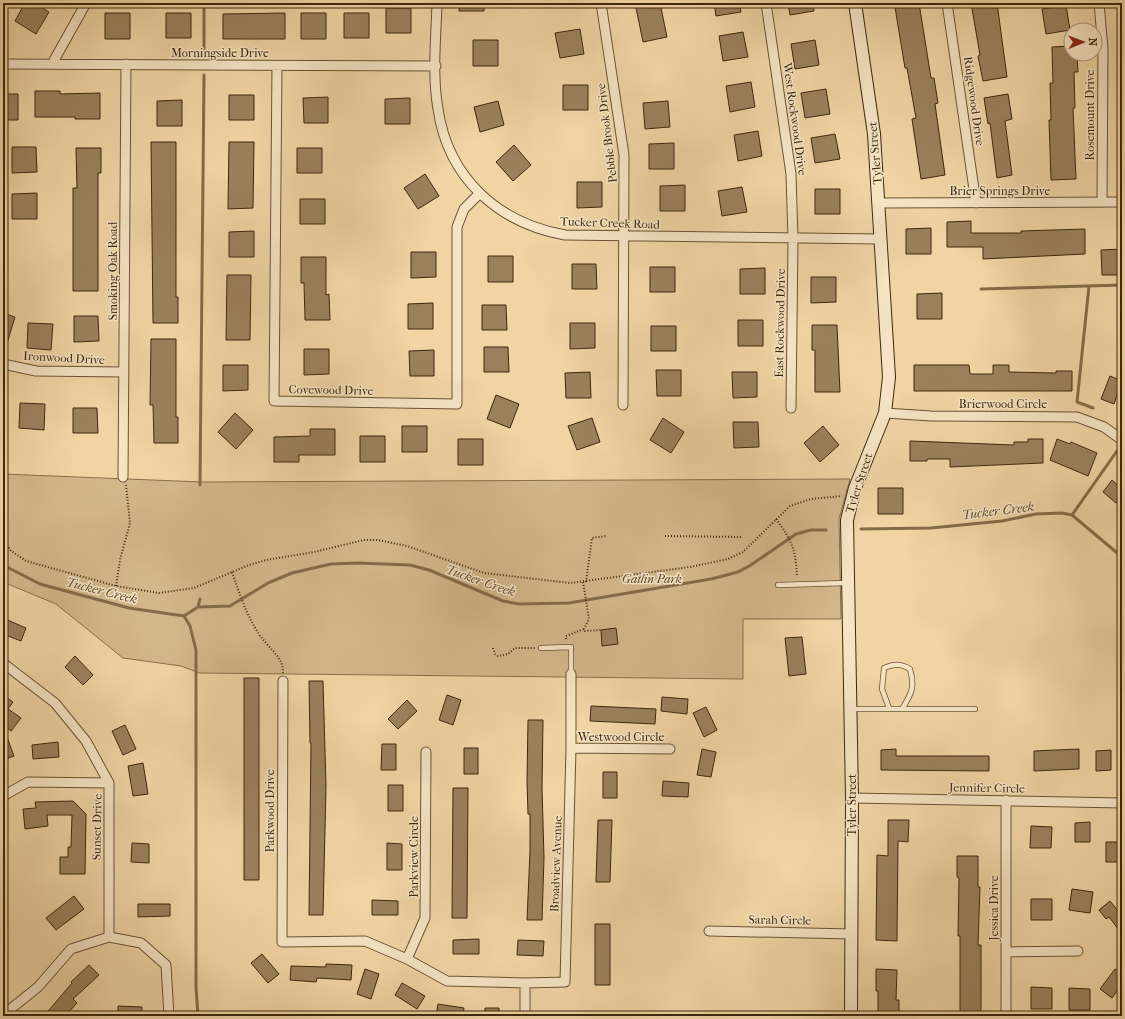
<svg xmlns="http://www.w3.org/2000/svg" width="1125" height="1019" font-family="'IM FELL French Canon',serif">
	<rect width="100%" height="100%" fill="#f0d4a4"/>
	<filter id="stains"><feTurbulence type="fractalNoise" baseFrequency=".005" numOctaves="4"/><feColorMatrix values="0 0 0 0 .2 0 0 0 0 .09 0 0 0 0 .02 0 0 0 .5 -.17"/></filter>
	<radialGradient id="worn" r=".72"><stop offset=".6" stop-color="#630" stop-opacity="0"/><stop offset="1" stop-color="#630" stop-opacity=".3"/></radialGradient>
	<path fill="#d2b78a" stroke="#88704c" d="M3,474l199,8 648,-3 -11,40 2,100h-98v60l-544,-6 -18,-7 -58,-8 -67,-54 -53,-22z"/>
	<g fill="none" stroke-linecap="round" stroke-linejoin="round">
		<path stroke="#846c49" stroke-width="3" d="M204,3v53
			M1089,286l-12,116 16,6
			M981,289l141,-4
			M200,485l4,-410
			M1072,515l45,-64
			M861,529l70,-1 71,-7 34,-7 26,-1 10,2 50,42
			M3,565l37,19 89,24 55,8 14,-9 32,-1 38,-23 24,-10 39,-9 27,-1 52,2 19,5 74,31 16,3 50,-1 142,-24 27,-7 13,-7 45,-31 15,-4h15
			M198,607l2,-8
			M184,616l6,10 6,24v337l2,29"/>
	</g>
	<path fill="#9a815c" stroke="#3d280e" d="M25,3h9l15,9 -13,22 -21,-13z
		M459,3h25v8h-25z
		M635,3h25l7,34 -24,5z
		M714,3h25l2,9 -25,4z
		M788,3h25l1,8 -24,4z
		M919,3l12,75h3l4,25 -3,1 10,71 -24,4 -9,-60 4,-1 -9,-50h-2l-10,-61z
		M971,3h26l10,74 -24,4 -5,-25 2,-1z
		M1066,5l4,25 -24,4 -4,-25z
		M386,8h25v25h-25z
		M105,13h25v26h-25z
		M166,13h25v25h-25z
		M285,13v26h-62v-25z
		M301,13h25v26h-25z
		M344,13h25v25h-25z
		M580,29l4,25 -24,4 -5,-25z
		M743,32l5,25 -25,4 -4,-25z
		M473,40h25v26h-25z
		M815,40l4,25 -24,4 -4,-25z
		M1071,46v8h6l1,18h-4l1,36h-2l3,71 -25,1 -2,-60h2l-1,-37h3l-1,-36z
		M751,82l4,25 -25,5 -4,-26z
		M563,85h25v25h-25z
		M826,89l4,25 -25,4 -4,-25z
		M35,91h25v3l40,-1v26h-25v-2h-40z
		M3,94h15v26h-15z
		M1008,94l4,25 -7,2 7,54 -15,3 -7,-55 -2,1 -4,-26z
		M229,95h25v25h-25z
		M328,97v26h-24l-1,-25z
		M410,98v26h-25v-25z
		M182,100v26h-25v-25z
		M498,101l6,24 -24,7 -6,-25z
		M668,101l2,26 -25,2 -2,-26z
		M758,131l4,25 -24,5 -4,-26z
		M835,134l5,25 -25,4 -4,-25z
		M151,142h25v155h2v26h-25z
		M229,142h25l-1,66 -25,1z
		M674,143v26h-25v-25z
		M514,145l17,20 -18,16 -17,-19z
		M12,147h24l1,25 -25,1z
		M76,148h25v25h-3v118h-25v-103h4z
		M297,148h25v25h-25z
		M425,174l14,22 -21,13 -14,-21z
		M577,182h25v25l-25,1z
		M685,185v26h-25v-25z
		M742,187l5,25 -25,4 -4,-25z
		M815,189h25v25h-25z
		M37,193v26h-25v-25z
		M300,199h25v25h-25z
		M971,221v12h50v-2l64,-2v25l-102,5v-12h-36v-25z
		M931,228v26h-25v-25z
		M254,231v26h-25v-25z
		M1122,249v26h-20l-1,-25z
		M411,252h25v25l-25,1z
		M488,256h25v26h-25z
		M301,257h25v38l3,-1 1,26h-25l-1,-37h-3z
		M572,264h24l1,25h-25z
		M650,267h25v25h-25z
		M765,268v26h-25v-25z
		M227,275h24l-1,65h-24z
		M811,277h25v25l-25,1z
		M942,293v26h-25v-25z
		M433,303v26h-25v-25z
		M482,305h24l1,25h-25z
		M3,313l12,4 -10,33h-2z
		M74,316h24l1,25 -25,1z
		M738,320h25v26h-25z
		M28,323l25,1 -2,26 -24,-2z
		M570,323h25v25l-25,1z
		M812,325h25l3,67h-25v-42h-3z
		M651,326h25v25h-25z
		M151,339h25v78h2v26h-24l-1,-38h-3z
		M484,347h24l1,25h-25z
		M304,349h25v25l-25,1z
		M434,350v26h-24l-1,-25z
		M223,365h25v25l-25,1z
		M914,365h55l1,9h23v-9h16v7l47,1v-2h16v20h-158z
		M656,370h25v26h-24z
		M590,372l1,26h-25l-1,-25z
		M732,372h25v25l-24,1z
		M1110,376l12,5 -8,23 -13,-5z
		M496,395l23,9 -9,24 -23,-9z
		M20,403l25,1 -1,26 -25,-2z
		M73,408h24l1,25h-25z
		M235,413l18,17 -17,19 -18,-17z
		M592,418l8,24 -23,8 -9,-24z
		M663,418l21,14 -13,21 -21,-13z
		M733,422h25l1,25 -25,1z
		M402,426h25v26h-25z
		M823,426l16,19 -19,17 -16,-19z
		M310,429h25v26h-36v7h-25v-25l36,-1z
		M360,436h25v26h-25z
		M458,439h25v26h-25z
		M1028,439h15v24l-93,4v-8h-23v2h-17v-20l104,4v-3h14z
		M1057,439l13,5 1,-2 26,11 -9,23 -38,-16z
		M1112,480l10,9v7l-6,7 -13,-11z
		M878,488h25v26h-25z
		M3,618l23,10 -5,13 -18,-7z
		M616,628l2,16 -16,2 -1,-16z
		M802,637l4,37 -17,2 -4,-38z
		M75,656l18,19 -10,10 -18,-18z
		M244,678h15v202h-15z
		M309,681h14l3,105 -3,129h-14l2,-172h-1z
		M3,695l10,7 -5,7 13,9 -10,13 -8,-6z
		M447,695l14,5 -8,25 -14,-5z
		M662,697l26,2 -1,15 -26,-3z
		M407,700l10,11 -19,18 -10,-10z
		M591,706l65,3 -1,15 -65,-3z
		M706,707l11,23 -13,7 -11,-24z
		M528,720h15l-1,68 2,70 -2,62h-15l3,-69v-37h-2l-1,-33z
		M125,725l11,24 -13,6 -11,-24z
		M3,729h1l10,27 -11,4z
		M58,742l1,15 -26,2 -1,-14z
		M382,744h14v26h-15z
		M464,748h14v26h-14z
		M702,749l14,3 -5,25 -14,-2z
		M896,749v7h93v15l-108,-1v-20z
		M1079,749v20l-45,2v-20z
		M1111,750v20l-15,1v-20z
		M143,763l5,31 -15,2 -5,-30z
		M603,772h14v26h-14z
		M663,781l26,2 -1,14 -26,-1z
		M388,785h15v26h-15z
		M453,788h15l-1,130h-15z
		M73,801l13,13 -1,60h-25v-17h8v-10h3l1,-32h-25l1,11 -23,3 -2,-20 13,-1 -1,-6z
		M598,820h14l-2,62h-14z
		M888,820h21l-1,22 -10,-1 -1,100 -21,-1 1,-85 11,1z
		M1090,822v20h-15v-19z
		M1031,826l21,1 -1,21h-21z
		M1106,842h15v20h-15z
		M132,843l17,1v19l-18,-1z
		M387,843l15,1v26h-15z
		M957,856h21v31h2l-2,58h3v71h-21v-80h-2l1,-58 -2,-1z
		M1072,889l21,3 -3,21 -21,-3z
		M74,896l10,13 -28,21 -10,-12z
		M1031,899h21v21h-21z
		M372,900l26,1v14h-26z
		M1110,901l12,15v18l-13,-17 -3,2 -7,-9z
		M138,904h32v12l-32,1z
		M595,924h15v61h-15z
		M479,939v15h-26v-14z
		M518,940l26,1 -1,15 -26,-1z
		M262,954l17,20 -11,9 -17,-20z
		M326,964l26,1 -1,15 -34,-2 -1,4 -26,-2 1,-14 35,1z
		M89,965l10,10 -26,24 4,4 -12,13h-21l28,-33 -1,-1z
		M365,969l14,5 -8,25 -14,-5z
		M876,969l21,1 -1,30h3v16h-21v-25h-2z
		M1115,969l7,5v10l-10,14 -12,-9z
		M402,983l23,13 -8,13 -22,-14z
		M1031,987l21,1v21h-21z
		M1069,988l21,1v21h-21z
		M438,1004l26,4 -1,8h-27z
		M118,1006l24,1v9h-24z
		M485,1008h14v8h-14z"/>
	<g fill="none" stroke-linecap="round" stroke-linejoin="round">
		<defs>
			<path id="lane" d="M778,585l69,-2
				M541,648l30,-1v27
				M889,708l-7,-19 2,-21c10,-4 16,-5 26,1 5,18 2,24 -8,40
				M851,709h124"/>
			<path id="street" d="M437,3c-1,35 -5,72 1,106 10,69 60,114 127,126l315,4
				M601,3l23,152 -1,250
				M766,3l25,171 2,65 -2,169
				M947,3l29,200
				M1099,3l4,46 -1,153
				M3,64l433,2
				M52,64l34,-61
				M277,66l-3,335 183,3v-177l7,-18 15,-15
				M878,203l244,-1
				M3,364l33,7 88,1
				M885,413l46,3 146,1 27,10 18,13
				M123,477l3,-413
				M3,663l52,40 31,38 23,42v154
				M283,681l-1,261 83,-1 42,18 40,22 78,2 40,-1 6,-234v-74
				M571,748l99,1
				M3,796l25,-14 81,1
				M852,798l270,5
				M1006,800v216
				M709,931l143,3
				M1007,952l71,-1
				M407,959l18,-41 1,-166
				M3,1015l35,-28 33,-38 38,-12 32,6 25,22 3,51
				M525,1016v-33"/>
			<path id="secondary" d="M851,1016l1,-218 -5,-278 8,-32 30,-75 4,-36 -15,-243 -19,-131"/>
		</defs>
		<use href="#lane" stroke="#6a5334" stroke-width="6"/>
		<use href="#street" stroke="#6a5334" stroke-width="11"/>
		<use href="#secondary" stroke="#3d280e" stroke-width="14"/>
		<path stroke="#3d280e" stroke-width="2" stroke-dasharray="1 2" stroke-linecap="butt" d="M776,519c16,21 20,32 21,58
			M665,536l76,1
			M3,537l7,13 16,11 90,25 43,7 35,-5 55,-23 17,-5 48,-8 50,-12h14l29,6 77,27 86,10 120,-16 38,-8 15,-7 47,-46 21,-7 31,-3
			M232,572c8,23 15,45 29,65 8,11 23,21 22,36
			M583,582l6,37 -5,10
			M586,582l6,-44 14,-2
			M116,586l4,-26 10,-37 -4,-38
			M566,639v-3l18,-7 1,2 16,-1
			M493,648l2,6 3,2 10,-2 7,-6h20"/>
		<use href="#lane" stroke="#f5e3c4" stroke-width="4.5"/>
		<use href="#street" stroke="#f5e3c4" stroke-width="9"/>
		<use href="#secondary" stroke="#f5e3c4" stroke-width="12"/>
	</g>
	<g text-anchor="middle" stroke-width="3" stroke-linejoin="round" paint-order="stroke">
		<g font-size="12" fill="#3d280e" stroke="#f5e3c4">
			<text x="220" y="57">Morningside Drive</text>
			<text transform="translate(974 101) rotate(82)" y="4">Ridgewood Drive</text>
			<text transform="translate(1090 115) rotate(-90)" y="4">Rosemount Drive</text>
			<text transform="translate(795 119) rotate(82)" y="4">West Rockwood Drive</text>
			<text transform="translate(607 133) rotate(-97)" y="4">Pebble Brook Drive</text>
			<text transform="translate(875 153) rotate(-95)" y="4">Tyler Street</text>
			<text x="1000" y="195">Brier Springs Drive</text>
			<text transform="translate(610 223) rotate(2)" y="4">Tucker Creek Road</text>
			<text transform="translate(113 271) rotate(-90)" y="4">Smoking Oak Road</text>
			<text transform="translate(780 323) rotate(-89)" y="4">East Rockwood Drive</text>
			<text transform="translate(64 358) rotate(3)" y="4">Ironwood Drive</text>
			<text transform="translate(331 390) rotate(1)" y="4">Covewood Drive</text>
			<text x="1003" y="408">Brierwood Circle</text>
			<text transform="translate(859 483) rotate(-72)" y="4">Tyler Street</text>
			<text x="621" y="741">Westwood Circle</text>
			<text transform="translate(987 788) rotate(1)" y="4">Jennifer Circle</text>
			<text transform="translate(852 805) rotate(-90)" y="4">Tyler Street</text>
			<text transform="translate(270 811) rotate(-90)" y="4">Parkwood Drive</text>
			<text transform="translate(97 827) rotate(-89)" y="4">Sunset Drive</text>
			<text transform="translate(414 857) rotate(-90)" y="4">Parkview Circle</text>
			<text transform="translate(556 864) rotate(-88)" y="4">Broadview Avenue</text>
			<text transform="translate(994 908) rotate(-90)" y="4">Jessica Drive</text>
			<text transform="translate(780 920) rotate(1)" y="4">Sarah Circle</text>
		</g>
		<g font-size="12" font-style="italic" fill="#5b4527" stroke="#f5e3c4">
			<text x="652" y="583">Gatlin Park</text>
		</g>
		<g font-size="13" font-style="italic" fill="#604a2c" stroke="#f5e3c4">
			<text transform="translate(998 510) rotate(-7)" y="5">Tucker Creek</text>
			<text transform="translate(481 580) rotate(19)" y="5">Tucker Creek</text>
			<text transform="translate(102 590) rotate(14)" y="5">Tucker Creek</text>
		</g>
	</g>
	<rect width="1125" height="1019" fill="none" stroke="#f0d4a4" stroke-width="16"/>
	<rect x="4" y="4" width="1117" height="1011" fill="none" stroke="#3d280e" stroke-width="2"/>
	<rect x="8" y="8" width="1109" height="1003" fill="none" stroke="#3d280e"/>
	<g transform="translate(1083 42) rotate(89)"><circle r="19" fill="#f5e3c4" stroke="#ab987b"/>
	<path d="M0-3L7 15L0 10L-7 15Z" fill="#8f2418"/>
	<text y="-6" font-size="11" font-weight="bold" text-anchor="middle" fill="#3d280e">N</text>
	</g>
	<rect width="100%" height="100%" filter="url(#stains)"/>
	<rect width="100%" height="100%" fill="url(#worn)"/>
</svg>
